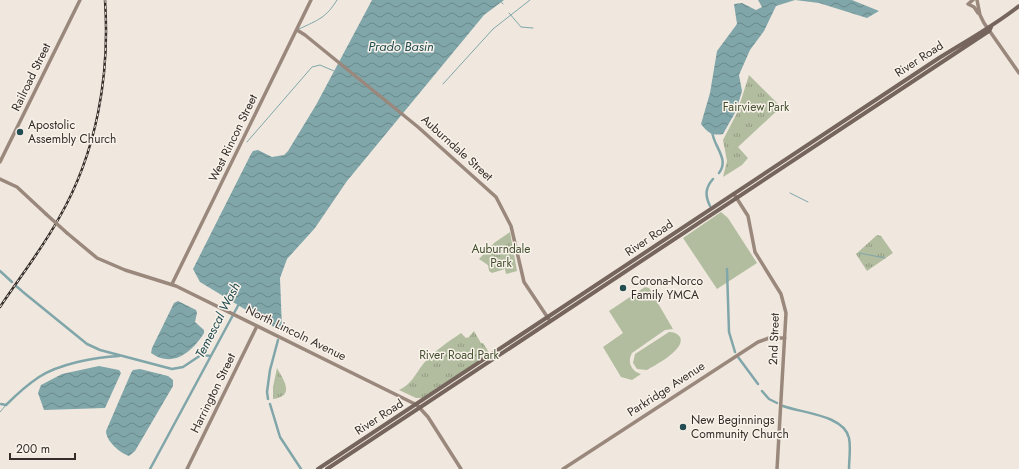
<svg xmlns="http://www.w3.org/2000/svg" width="1019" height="469" font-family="Jost,sans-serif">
	<defs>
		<pattern id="park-tufts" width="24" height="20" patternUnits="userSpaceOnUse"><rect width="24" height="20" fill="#b2bd9f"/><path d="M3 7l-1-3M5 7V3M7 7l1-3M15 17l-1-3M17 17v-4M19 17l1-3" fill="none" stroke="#929a82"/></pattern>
		<pattern id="water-waves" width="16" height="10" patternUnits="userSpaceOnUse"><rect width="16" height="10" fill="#80a6aa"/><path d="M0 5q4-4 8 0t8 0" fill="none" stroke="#6a888a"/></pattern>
	</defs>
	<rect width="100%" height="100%" fill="#f0e8de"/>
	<path fill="#b2bd9f" d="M721,212l7,6 29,45 -40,26 -34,-51z
		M645,287l4,1 24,41 -8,1 -33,23c-5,9 -1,18 9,21l-9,6 -11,-3 -18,-30 20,-14 -14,-22z
		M669,332c4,0 8,1 11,5 6,12 -24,28 -33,33l-10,-1 -4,-6 2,-9z"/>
	<path fill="url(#park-tufts)" d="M749,75l32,32 -43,40 10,11 -6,7 -19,12 4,-16 -4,-21 14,-27z
		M510,232l7,39 -11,3 -1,-5 -13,4 -3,-2 -1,-6 -9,-6 15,-16z
		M877,235l4,1 12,17 -26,18 -11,-17z
		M474,331l7,12h2l7,11 -68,44h-6l-17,-8c13,-6 16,-16 25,-27 10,-12 24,-21 37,-30l5,5 3,-1z
		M277,368c6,11 19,28 -4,31v-12z"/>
	<path fill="url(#water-waves)" d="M372,0h132l-20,15 -137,166 -32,47 -28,31 -7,19 2,51 -8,-2 -74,-45 -7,-13 58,-115 2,-3 5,-1 14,7 12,-2 4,-4 28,-46z
		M758,0h94l27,11 -12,7 -48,-15 -24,-3 -19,6 -12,25 -14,19 -11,25 3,16 -6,20 -13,23c-11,2 -15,-1 -22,-10l9,-31 7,-42 20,-27 -3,-20 8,-1 14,7 6,-3z
		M178,301l18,9 1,3 -2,9 9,8v3c-11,18 -31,36 -53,20l1,-5 22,-45z
		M99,366l20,4 2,3 -16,35 -61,2 -6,-17 3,-8 21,-11z
		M140,369l28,7 5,4v6l-38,65 -6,5c-9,-3 -23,-15 -23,-25l25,-58 2,-3z"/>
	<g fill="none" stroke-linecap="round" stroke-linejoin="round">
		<path stroke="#80a6aa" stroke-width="1" d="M500,0l3,4
			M509,13l12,14 12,1
			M299,29c19,-9 27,-11 38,-29
			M443,84l50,-55 37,-29
			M247,142l65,-75 8,-2 14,6
			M790,193l18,9
			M859,253l26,5
			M0,412l6,-7"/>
		<path stroke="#80a6aa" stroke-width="2.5" d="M712,131c1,15 18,28 7,42
			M710,206c-5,-10 -5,-18 3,-27
			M727,269l2,63 6,20
			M0,271l12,11
			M16,286l6,5
			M23,292l64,52 13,6 72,19 11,-2 18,-12 10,1
			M738,357l20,27
			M762,391l7,8 8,4
			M268,399l-1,-7 3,-22 8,-30
			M1,404l5,1c10,-10 21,-20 33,-28 20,-13 56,-20 80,-21
			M270,404l10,33 21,32
			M783,406c19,7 61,9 66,32 2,10 0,21 0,31
			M150,469l90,-167"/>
		<path stroke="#9a887d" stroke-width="3.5" d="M973,0l-5,4 6,3 4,6
			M977,0l3,15 4,8 35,50
			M297,30l8,5 113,92 78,70 15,29 13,56 26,39
			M0,162l80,-162
			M0,179l17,8 29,27
			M734,194l14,22 7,36 26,42 5,19 -9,156
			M67,233l30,25 28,12 51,16 241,119 11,12 33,52
			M172,284l139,-284
			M187,469l70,-143
			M563,469l195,-127 11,-4h16"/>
		<path stroke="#75655c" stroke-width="4" d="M318,469l621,-411c27,-17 55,-32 80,-52
			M327,469l662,-438 2,-4"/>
		<defs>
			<path id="rail" d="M0,307c20,-30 42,-58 59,-89 38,-66 51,-143 46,-218"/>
		</defs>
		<use href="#rail" stroke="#352d29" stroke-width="2.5"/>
		<use href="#rail" stroke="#f8f2ea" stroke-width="1" stroke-dasharray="3" stroke-linecap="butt"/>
		<path stroke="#9a887d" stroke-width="3.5" d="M46,214l21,19"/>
	</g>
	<g fill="#234d52" stroke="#f8f2ea" stroke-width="1.5">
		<circle cx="20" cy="132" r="4"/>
		<circle cx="623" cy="288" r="4"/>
		<circle cx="683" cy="427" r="4"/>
	</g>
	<g text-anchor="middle" stroke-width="3" stroke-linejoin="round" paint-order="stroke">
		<g font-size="12" fill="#352d29" stroke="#f8f2ea">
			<text transform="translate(919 59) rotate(-33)" y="4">River Road</text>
			<text transform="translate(31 77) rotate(-64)" y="4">Railroad Street</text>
			<text transform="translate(233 138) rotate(-64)" y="4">West Rincon Street</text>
			<text transform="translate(457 148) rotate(42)" y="4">Auburndale Street</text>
			<text transform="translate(649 238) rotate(-34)" y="4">River Road</text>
			<text transform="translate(296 333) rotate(26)" y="4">North Lincoln Avenue</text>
			<text transform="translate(774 339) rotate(-88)" y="4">2nd Street</text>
			<text transform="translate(666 389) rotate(-33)" y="4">Parkridge Avenue</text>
			<text transform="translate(213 393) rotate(-64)" y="4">Harrington Street</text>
			<text transform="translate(379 417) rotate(-33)" y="4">River Road</text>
		</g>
		<g font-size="12" fill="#445130" stroke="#f8f2ea">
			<text x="756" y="111">Fairview Park</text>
			<text x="501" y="253">Auburndale<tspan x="501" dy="14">Park</tspan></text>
			<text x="459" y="359">River Road Park</text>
		</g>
		<g font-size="12" fill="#352d29" stroke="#f8f2ea" text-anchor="start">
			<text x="28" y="129">Apostolic<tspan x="28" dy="14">Assembly Church</tspan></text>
			<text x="631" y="285">Corona-Norco<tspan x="631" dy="14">Family YMCA</tspan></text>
			<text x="691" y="424">New Beginnings<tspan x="691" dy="14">Community Church</tspan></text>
		</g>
		<g font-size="13" font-style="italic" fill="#234d52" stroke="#f8f2ea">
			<text x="401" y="51">Prado Basin</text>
			<text transform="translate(217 320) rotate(-63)" y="5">Temescal Wash</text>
		</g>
	</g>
	<path d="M10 453v6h65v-6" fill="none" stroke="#352d29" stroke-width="2"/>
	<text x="16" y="453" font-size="12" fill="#352d29" stroke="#f8f2ea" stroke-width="3" paint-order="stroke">200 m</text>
</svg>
